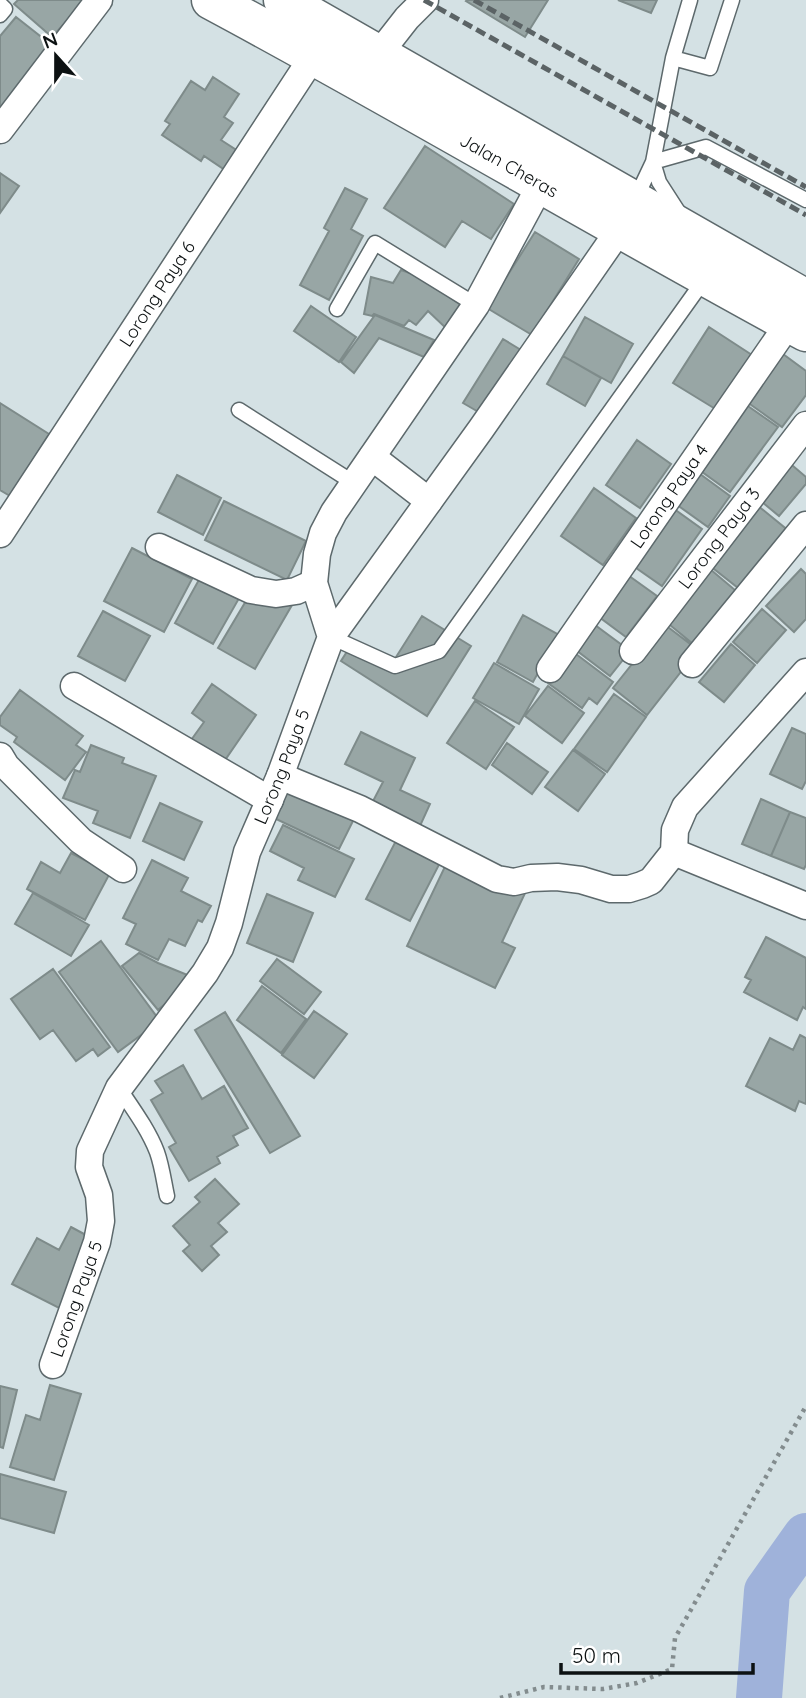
<svg xmlns="http://www.w3.org/2000/svg" width="806" height="1698" font-family="Quicksand,sans-serif">
	<rect width="100%" height="100%" fill="#d4e1e4"/>
	<g fill="none" stroke-linecap="round" stroke-linejoin="round">
		<path stroke="#9fb2da" stroke-width="46" d="M759,1698l8,-107 39,-55"/>
	</g>
	<path fill="#98a6a5" stroke="#7e8b8a" stroke-width="2" d="M18,0h68l-34,37 -38,-33z
		M467,0h81l-23,37 -59,-36z
		M618,0h39l-6,13z
		M16,17l38,30 -54,65v-76z
		M213,77l26,17 -15,23 9,6 -12,17 17,11 -13,19 -21,-14 -3,5 -39,-26 8,-11 -5,-3 26,-40 14,9z
		M425,146l89,58 -23,35 -29,-18 -17,26 -61,-39z
		M0,173l19,13 -19,27z
		M345,188l22,11 -16,30 12,7 -34,64 -29,-15 29,-54 -5,-3z
		M535,232l44,27 -47,76 -45,-27z
		M401,270l20,7 44,31 -16,23 -21,-20 -12,14 -7,-5 -5,6 -30,-12 -2,2 -8,-2 7,-37 22,6z
		M311,306l45,31 -17,25 -45,-31z
		M375,315l59,25 -10,17 -45,-19 -25,35 -13,-11z
		M585,317l48,27 -22,39 -48,-27z
		M709,327l43,28 -35,55 -44,-27z
		M503,339l18,11 -39,64 -19,-11z
		M783,354l23,17v24l-24,32 -35,-25z
		M563,356l38,22 -16,28 -38,-22z
		M0,403l49,31 -39,62 -10,-6z
		M745,404l33,23 -48,65 -32,-23z
		M637,440l34,24 -31,44 -34,-23z
		M786,460l20,17v7l-27,32 -23,-19z
		M696,471l34,25 -22,31 -35,-25z
		M177,475l44,23 -18,37 -45,-23z
		M594,488l42,30 -33,47 -42,-29z
		M224,501l82,40 -19,39 -82,-40z
		M757,505l38,31 -48,59 -38,-30z
		M670,506l32,23 -40,57 -33,-23z
		M132,548l60,31 -28,53 -60,-31z
		M211,558l39,21 -37,65 -38,-21z
		M710,569l32,27 -44,52 -33,-27z
		M801,569l5,5v45l-12,13 -28,-26z
		M625,573l32,23 -31,41 -31,-23z
		M256,584l36,21 -37,64 -37,-21z
		M762,609l24,21 -29,33 -24,-21z
		M103,611l47,25 -25,45 -47,-25z
		M523,615l36,20 -26,47 -36,-20z
		M422,616l49,30 -44,70 -86,-55 12,-19 38,23z
		M591,622l39,29 -20,25 -38,-29z
		M664,624l34,26 -51,65 -34,-27z
		M731,644l24,21 -31,37 -25,-20z
		M572,651l41,31 -16,22 -8,-6 -7,10 -34,-25z
		M494,663l45,26 -20,35 -46,-26z
		M212,684l44,31 -35,51 -32,-23 15,-21 -12,-9z
		M548,686l36,27 -22,30 -37,-27z
		M20,690l63,46 -7,9 10,7 -21,28 -51,-38 3,-5 -17,-12v-8z
		M614,694l32,23 -39,55 -33,-23z
		M475,701l39,26 -28,42 -39,-26z
		M792,728l14,6v47l-4,8 -32,-15z
		M361,732l54,26 -15,32 30,14 -10,22 -48,-23 11,-21 -38,-18z
		M507,743l41,29 -16,22 -40,-29z
		M91,745l33,13 -2,5 34,13 -26,62 -37,-15 5,-12 -35,-13 12,-28 5,2z
		M573,750l32,24 -27,37 -33,-24z
		M293,780l65,31 -19,38 -65,-31z
		M761,799l29,13 -19,44 -29,-12z
		M160,803l42,19 -18,38 -41,-19z
		M790,812l16,6v47l-2,4 -33,-13z
		M283,825l71,34 -19,38 -37,-17 6,-12 -34,-17z
		M401,831l44,22 -35,68 -44,-22z
		M71,853l39,20 -25,47 -58,-31 14,-27 19,11z
		M451,854l76,35 -25,53 13,6 -20,40 -88,-42z
		M152,860l36,18 -7,13 30,15 -9,16 -4,-2 -13,26 -16,-7 -11,21 -32,-16 10,-20 -13,-6z
		M33,893l56,32 -18,31 -56,-32z
		M267,894l46,19 -20,49 -46,-19z
		M766,937l40,21v51l-3,-2 -6,13 -53,-28 7,-12 -6,-3z
		M101,941l59,80 -42,31 -59,-80z
		M139,953l19,10 37,15 -37,32 -36,-44z
		M277,959l44,33 -17,22 -44,-33z
		M53,969l57,78 -12,9 -5,-7 -17,12 -23,-31 -13,9 -29,-40z
		M262,986l44,33 -25,34 -44,-33z
		M314,1011l33,23 -33,44 -32,-23z
		M225,1012l75,124 -30,17 -75,-123z
		M800,1035l6,3v66l-7,-3 -4,10 -49,-25 24,-48 23,12z
		M183,1065l19,34 22,-13 24,42 -15,8 5,9 -21,12 3,6 -31,18 -20,-34 7,-4 -25,-43 12,-7 -8,-12z
		M215,1179l24,25 -21,19 9,9 -16,14 8,9 -17,16 -19,-20 7,-6 -17,-19 27,-24 -5,-5z
		M71,1227l28,15 -36,68 -51,-26 25,-46 22,12z
		M50,1385l31,9 -27,86 -44,-13 16,-52 14,5z
		M0,1386l17,4 -14,58 -3,-1z
		M0,1474l66,18 -12,41 -54,-15z"/>
	<g fill="none" stroke-linecap="round" stroke-linejoin="round">
		<defs>
			<path id="lane" d="M0,4l5,5 -5,6
				M673,58l37,10 22,-68
				M653,162l53,-15 100,53
				M653,162l6,20 20,31
				M635,200l18,-38 20,-104 17,-58
				M337,309l38,-66 101,62
				M239,410l115,73
				M331,637l64,29 44,-15 265,-371
				M119,1088c14,21 29,41 38,64 5,14 7,30 10,44"/>
			<g id="street">
				<path d="M378,55l29,-37 18,-18"/>
				<path d="M0,130l99,-130"/>
				<path d="M372,457l57,44"/>
				<path id="s1" d="M0,534l314,-479"/>
				<path d="M159,547l92,43 25,4 20,-3 18,-8"/>
				<path d="M331,637l150,-208 139,-200"/>
				<path id="s2" d="M633,651l173,-226"/>
				<path d="M692,664l114,-139"/>
				<path id="s3" d="M550,669l239,-346"/>
				<path d="M74,686l196,114"/>
				<path d="M0,756l6,10 75,75 42,28"/>
				<path d="M280,776l80,33 137,70 17,3 17,-4 26,-1 24,3 30,9h18l13,-4 9,-4 23,-29 1,-22 10,-23 121,-135"/>
				<path d="M674,852l132,54"/>
				<path id="s4" d="M53,1365l44,-123 4,-21 -2,-26 -10,-28 1,-16 29,-63 86,-115 15,-25 9,-25 18,-71 33,-76 51,-139 -17,-54 3,-29 6,-21 11,-21 142,-207 65,-121"/>
			</g>
			<g id="primary">
				<path id="s5" d="M211,0c200,107 395,224 595,332"/>
				<path d="M283,0l523,299"/>
			</g>
		</defs>
		<use href="#lane" stroke="#5d696c" stroke-width="17"/>
		<use href="#street" stroke="#5d696c" stroke-width="29"/>
		<use href="#primary" stroke="#5d696c" stroke-width="41"/>
		<path stroke="#838c8e" stroke-width="4.5" stroke-dasharray="3.5 5" stroke-linecap="butt" d="M500,1698l44,-11 59,2 34,-6 35,-14 3,-31 131,-232"/>
		<use href="#lane" stroke="#fff" stroke-width="14"/>
		<use href="#street" stroke="#fff" stroke-width="26"/>
		<use href="#primary" stroke="#fff" stroke-width="38"/>
		<path stroke="#5b6365" stroke-width="5" stroke-dasharray="10 5" stroke-linecap="butt" d="M424,0l382,215
			M474,0l332,187"/>
	</g>
	<g text-anchor="middle" stroke-width="5" stroke-linejoin="round" paint-order="stroke">
		<g font-size="18" fill="#0c1112" stroke="#fff">
			<text dy="6" stroke="none"><textPath href="#s5" startOffset="341">Jalan Cheras</textPath></text>
			<text dy="6" stroke="none"><textPath href="#s1" startOffset="287">Lorong Paya 6</textPath></text>
			<text dy="6" stroke="none"><textPath href="#s3" startOffset="210">Lorong Paya 4</textPath></text>
			<text dy="6" stroke="none"><textPath href="#s2" startOffset="142">Lorong Paya 3</textPath></text>
			<text dy="6" stroke="none"><textPath href="#s4" startOffset="658">Lorong Paya 5</textPath></text>
			<text dy="6" stroke="none"><textPath href="#s4" startOffset="70">Lorong Paya 5</textPath></text>
		</g>
	</g>
	<g transform="translate(56 56) rotate(339)" stroke="#ffffff" stroke-width="5" paint-order="stroke">
	<path d="M0-5L12 26L0 18L-12 26Z" fill="#0c1112"/>
	<text y="-10" font-size="19" font-weight="bold" text-anchor="middle" fill="#0c1112">N</text>
	</g>
	<path d="M561 1663v10h192v-10" fill="none" stroke="#0c1112" stroke-width="3.5"/>
	<text x="572" y="1663" font-size="21" fill="#0c1112" stroke="#ffffff" stroke-width="5" paint-order="stroke">50 m</text>
</svg>
